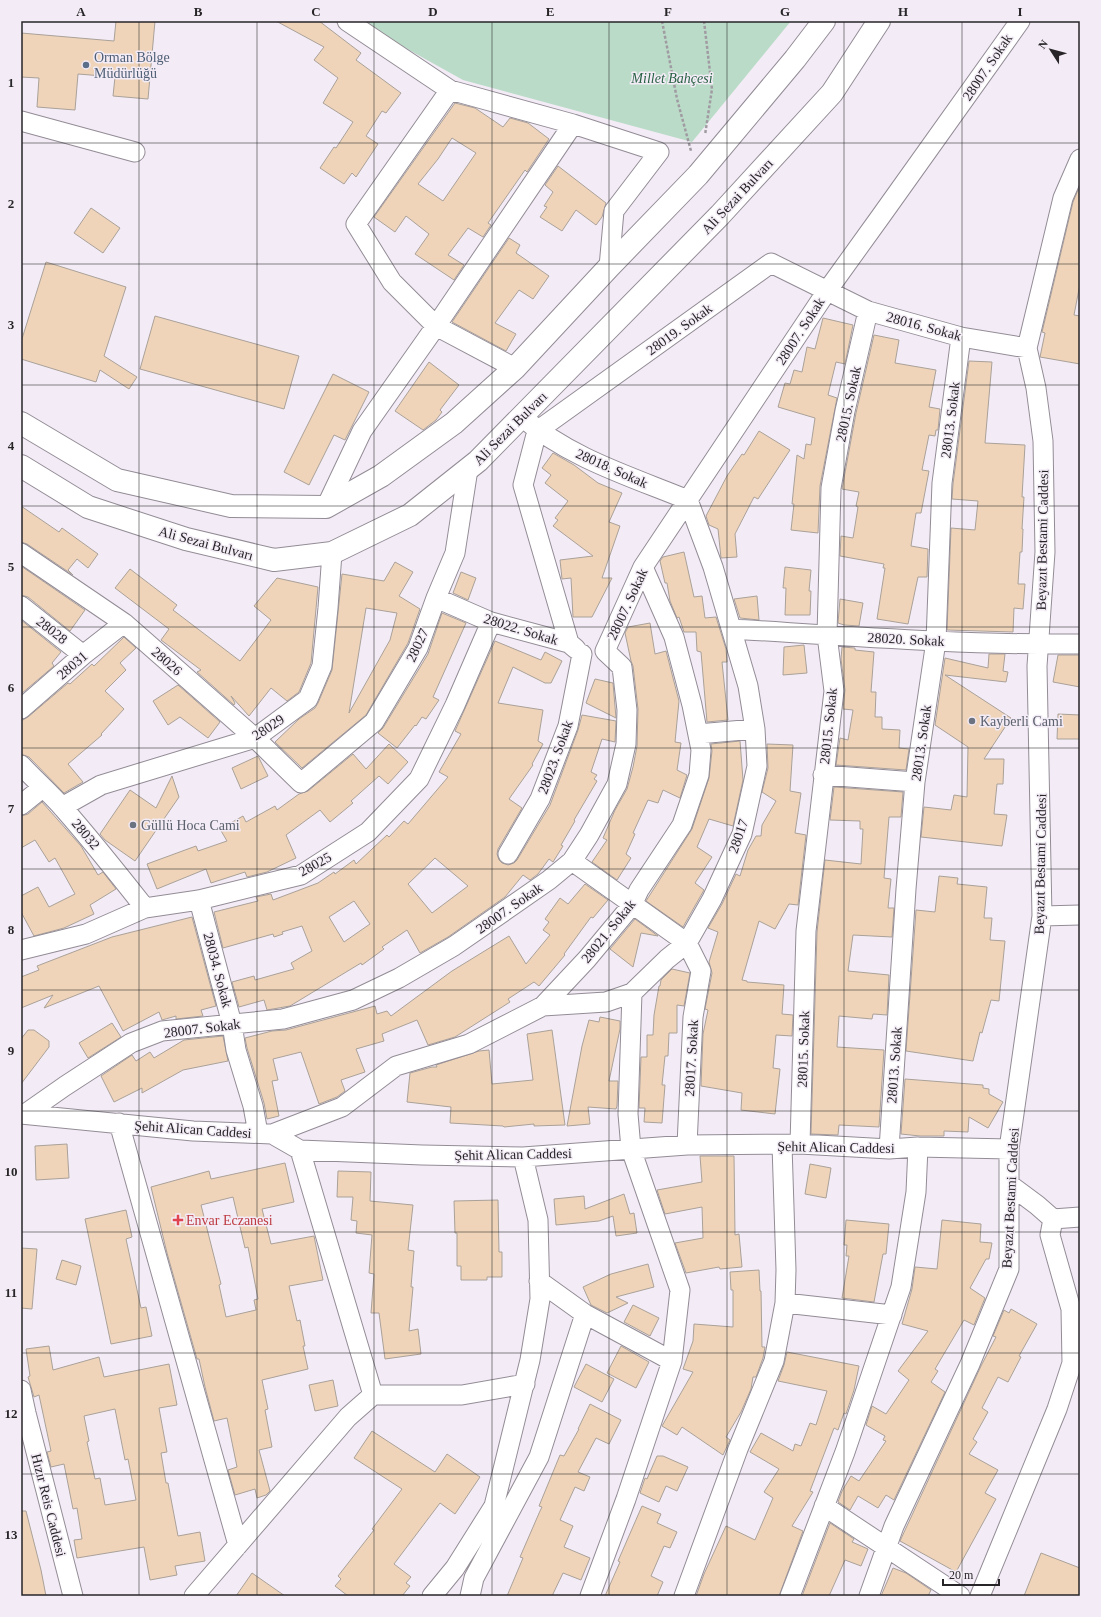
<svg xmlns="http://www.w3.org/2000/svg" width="1101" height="1617" font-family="'Times New Roman',serif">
	<rect width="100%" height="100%" fill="#f3ecf6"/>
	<path fill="#badbc7" d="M357,21h434l-99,121 -229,-62z"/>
	<path fill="#efd4b9" stroke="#aaa199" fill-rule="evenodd" d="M116,21h39l-7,78 -35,-3 2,-19 -37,-3 -3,36 -38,-3 2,-29 -18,-1v-44l93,8z
		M276,21h43l42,32 -5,7 45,33 -15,20 -4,-2 -16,25 12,8 -22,33 -4,-4 -8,11 -24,-16 14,-21 2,1 17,-26 -30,-19 15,-25 -24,-18 10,-13z
		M455,103l20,5 28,19 7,-9 18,5 21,16 -22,33 -2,-2 -37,53 3,2 -8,12 -15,-9 -20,27 16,10 -10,15 -39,-26 14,-20 -23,-18 -11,16 -21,-15zM452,138l24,15 -33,48 -25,-17 20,-25z
		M558,166l48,37 -4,14 -6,8 -20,-15 -14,21 -22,-14 7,-10 -3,-1 9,-14 -8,-7z
		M1078,190h2v94l-6,31 6,1v48l-40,-7 5,-24 -3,-1 1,-4 30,-126z
		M91,208l29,20 -17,25 -29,-20z
		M509,238l11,7 -4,8 33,23 -16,23 -14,-9 -24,33 21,11 -10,17 -54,-29z
		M46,262l80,25 -22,69 33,21 -8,12 -29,-19 -4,12 -75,-23v-17z
		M155,316l144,40 -15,53 -144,-40z
		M823,318l30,7 -8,39 -9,-2 -8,33 9,3 -17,88 -2,47 -27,-3 3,-26h-2l5,-49 7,4 2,-15 5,1 4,-27 -37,-11 7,-24 5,1 4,-14 8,2 5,-25 8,2z
		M874,335l25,5 -4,23 41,7 -7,37 11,2 -2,21h-2l-1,6 -6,-1 -7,35 7,1 -8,42h-5l-5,33 17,3 -1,28h-9l-10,47 -31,-5 8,-51h-2l1,-4 -44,-8 1,-20 12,2 5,-31 -2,-1 3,-14 -17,-3 14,-76z
		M969,361l23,1 -7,81 40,2 -3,52h2l-2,32h1l-1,23h-2l-2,32h7l-2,25 -9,-1 -1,24 -66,-2 4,-102 24,2 3,-29 -26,-2 1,-15z
		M429,362l30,23 -19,25 2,2 -6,8 -13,10 -28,-19z
		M333,374l36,18 -24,48 -11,-5 -25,50 -25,-13z
		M759,431l31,19 -32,49 -4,-2 -19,37 2,23 -16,1 -3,-29 -9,-4 -3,-9 21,-40 15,-22 2,1z
		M553,453l21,12 24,18 24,10 -13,29 11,4 -18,52h10l-20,39h-19l-2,-39 -9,1 -2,-19 33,-4 -40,-30 5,-6 -3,-2 13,-17 -23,-18 6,-8 -9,-7z
		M21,506l38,26 3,-4 36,26 -10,14 -11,-9 -9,11 5,5 -46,-31 -6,-2z
		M684,552l10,45 8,-1 3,22 11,-1 10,32 1,13h-5l6,58 -21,2 -6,-70 -4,-1 -1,-19h-12l-5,-15 -2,1 -7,-17 -3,-18h-2l-5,-22 3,-4z
		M395,562l18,10 -14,24 21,13 -12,34 -42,72 -64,53 -27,-26 24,-23 16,-11 3,-5 14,-33 10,-96 42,7zM366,608l31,5 -7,27 -41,73z
		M21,566l64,44 -15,21 -42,-34 -7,-2z
		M785,567l26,3 -2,21h2l-1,24h-25l1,-27h-3z
		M130,569l47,36 -4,5 67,51 31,-41 -17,-14 23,-28 41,9 -7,76 -12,29 -12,9 -16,-13 -22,28 -18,-20 4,7 -1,2 -37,-33 4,-2 -40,-30 8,-11 -54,-41z
		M461,572l15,6 -8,22 -15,-7z
		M757,596l2,24 -19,-2 -6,-19z
		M840,599l23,4 -4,23 -15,-1 -6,-2z
		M442,613l24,10 -33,74 6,3 -13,19 -4,-2 -6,9 -1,-1 -18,23 -19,-15 5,-5 45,-74z
		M21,620l40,32 -9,11 2,3 -33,28z
		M650,623l5,31 11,-3 13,50 -4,41 6,1 -4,27 10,5 -7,23 -17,-8 -5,13 -10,-3 -15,33 2,1 -9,20 5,4 -14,22 -25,-18 15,-22 -4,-2 12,-28 12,-21 6,-22 4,-21 1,-37 -5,-43 -2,-5 -6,-28 3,-6z
		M124,637l12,11 -16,15 6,7 -21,21 19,18 -23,25 1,1 -34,29 15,18 -19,11 -35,-36 -8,-3v-33l7,-4 40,-34 2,1 22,-20 2,2z
		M495,641l46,19 4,-8 17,9 -11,22h-6l-32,-16 -15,36 45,7 -5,31 5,3 -11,20 1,1 -24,34 13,9 -24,41 -1,5 2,6 3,3 6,2 6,-2 3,-3 33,-55 28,-75 4,-15 34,6 -1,21 -13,-3 -11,33 6,3 -3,4 3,2 -23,39 1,1 -14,24 2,1 -10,16 -4,-3 -11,15 -8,6 -7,-5 -18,22 -57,40 -28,16 -13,-23 -25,17 2,2 -22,16 -1,-2 -71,43 -23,4 -3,-10 -25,7 -7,-25 22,-6 1,4 39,-11 -3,-6 21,-12 -10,-25 -20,6 1,2 -9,3 -1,-3 -50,14 -9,-36 44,-11 -2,-4 15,-3 2,6 45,-17 16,-11 1,2 19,-14 2,4 31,-29 2,2 15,-16 4,3 40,-47 -9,-5 22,-38 -6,-3zM435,858l33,28 -36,27 -24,-29zM354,901l16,23 -26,18 -15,-25z
		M804,645l3,28 -24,2 1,-28z
		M842,647l13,1v2l19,2 -3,40h5l-1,25h7v12l18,1 -1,18 10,1 -3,21 -70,-5 4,-27 8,2 5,-30 -10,-1 2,-19 -4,-31z
		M989,654h16l-2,17 5,1 -2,10 -61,-7 66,43 -27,41h20l-1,25h-6l-3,30 13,1 -5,31 -81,-9 3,-30 27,3 3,-15 13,2 1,-50 -33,-22 10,-67 43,10z
		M1058,655h22v32l-27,-5z
		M595,679l18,4 3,35 -30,-15z
		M178,685l42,37 -12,16 -28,-21 -12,8 -15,-24z
		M1058,714l22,1v24h-23z
		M740,741l3,39 -10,46 -24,-7 -12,28 15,10 -17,26 9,7 -21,37 -37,-26 46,-72 17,-51 3,-27 -1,-7z
		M389,744l19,18 -20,22 -9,-8 -28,25 2,2 -23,19 -10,-12 -34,25 10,23 -29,14 -20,5 -2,-5 -34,11 -5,-14 -49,20 -10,-25 49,-18 2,5 29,-10 -7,-12 23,-13 3,6 29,-16 2,4 22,-16 9,-3 45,-37 13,15z
		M767,744l26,1 -3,46 11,2 -6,40 11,2 -8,70 -9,-1 -14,25 -16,-8 -17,59 5,1v1l37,3 -2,29 11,1 -1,21 -16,-1 -3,33 7,1 -5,45 -34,-4 1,-17 -41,-7 2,-52 5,-24 -3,-1 7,-36 -3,-11 9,-30 -10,-4 14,-24 14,-30 4,2 8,-26 8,-14h5l1,-11 14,-24 -14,-9 6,-24z
		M258,756l10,20 -27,13 -9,-21z
		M172,776l7,21 -44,64 -30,-21 -5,-6 30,-44 26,18z
		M834,787l69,5 -2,25h-12l-5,61 7,1 -3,29h6l-2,29 -39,-2 -5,36 41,4 -2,40 -14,-1 -1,5 -33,-3 -2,31 47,3 -5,77 -40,-2 -1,10 -27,-1 6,-202 8,-72 36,4 2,-35h-3v-8l-30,-1z
		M42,802l39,44 17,29 5,-3 13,17 -26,16 4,9 -30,14 -30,8 -13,-24v-16l17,-9 11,20 26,-13 -20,-36 -6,4 -14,-22 -14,8v-32l7,-2z
		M939,876l19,2 -1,6 30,3 -3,31h8l-2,22 15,1 -6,60 -8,-1 -9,33 -2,-1 -7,29 -67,-10 10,-141 19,2z
		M585,884l23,16 -15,18 -2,-1 -27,37 1,1 -26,31 -5,-4 -26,17 2,3 -55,35 -27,8 -11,-25 -35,14 2,7 -28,8 9,23 -24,8 4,11 -8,6 -18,7 -18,-52 -28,7 5,21 -6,1 7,35 -12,3 -3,-16 -17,-55 -2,-10 27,-7 14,-1 89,-24 2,8 10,-3 4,5 61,-45 57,-35 17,28 24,-29 -7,-5 6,-8 -4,-3 15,-21 8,6z
		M192,917l24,89 -15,4 2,6 -27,3v-3l-14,4 -3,-8 -36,19 -24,-45 -55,22 9,-13 -32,13v-31l18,-7 -2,-4 75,-29z
		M635,919l23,17 -17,-3 -8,34 -23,-18z
		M672,969l18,4 -6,33 -7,-1v28h-8l-1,23h-3l-3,29h3l-3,38 -18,-1 1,-14h-6l2,-51h6v-22h6l1,-20 5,-29h1l1,-6z
		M600,1017l20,4v8l-11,52h9l-1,25 -1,3 -28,-2 2,17 -23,2 15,-80 7,-26 10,2z
		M112,1023l9,14 -33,21 -9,-15z
		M28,1030h6l15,11v6l-28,37v-45z
		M552,1030l13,95 -31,1v-2l-30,3 -1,-1 -53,-3 1,-16 -44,-5 3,-29 22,-6h5l-1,-2 43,-14 10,-1 3,34 41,-4 -6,-46z
		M223,1036l5,25 -45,9 -41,23v-5l-28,14 -13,-26 31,-21 4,6 14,-9 4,6 30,-18z
		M905,1079l78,6v3l6,1v5l14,8 -15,26 -19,-11 -1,15 -24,-1v5h-24l-19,-2z
		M67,1144l2,34 -33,2 -1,-34z
		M700,1156h34l1,79 4,-1 3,33 -22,2 -1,-2 -33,6 -11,-30 28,-5 -1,-31 -37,7 -8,-24 45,-8z
		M285,1163l9,39 -32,7 9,35 43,-8 9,44 -34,6 8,35 3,-1 5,26h-2l5,23 -46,11 6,29 -3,1 7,37 -13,3 11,41 -4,4 -9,3 -2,-9 -20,6 -7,-25 9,-3 -10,-49 -13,3 -9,-34 -6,-28h-2l-30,-106 -16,-66 58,-16 2,8zM233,1197l12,51 3,-1 10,52 -4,1 2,10 -30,7 -7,-32 2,-1 -20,-79z
		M810,1164l21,4 -5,30 -21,-4z
		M338,1171l33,1 -1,29 43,4 -5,45 6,1 -3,36h2l-4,44 9,-2 3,25 -36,5 -6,-46h-8l3,-39 -5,-1 3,-38 -16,-2 1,-12 -6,-1 2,-23h-16z
		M624,1194l6,20 4,-1 3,20 -21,3 -3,-20 -14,5 -43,4 -2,-26 30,-3 1,13z
		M498,1200l1,52h3v25h-15v3h-26v-14h-4v-33h-2l-1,-32z
		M126,1210l6,27 -6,2 15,69 5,-1 6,29 -41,8 -26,-125z
		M846,1220l43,4 -3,30h-3l-9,48 -32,-4 7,-42h-3l1,-11h-3z
		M942,1220l39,4 -1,18 12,1 -3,16h-3l-16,29 15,10 -11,27 -10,-5 -29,49 3,2 -7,11 14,10 -51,108 -8,-5 -8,13 -20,-12 -8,14 -12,-8 4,-11 9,-15 8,5 27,-40 -3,-1 2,-4 -19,-11 6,-19 14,8 23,-34 -11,-9 30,-40 -26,-7 10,-35 3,-22 22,2z
		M21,1248l16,1 -5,60 -11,-1z
		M62,1260l19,6 -5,19 -20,-6z
		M648,1264l6,23 -38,10 12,6 -21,10 -16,-8 -8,-18 28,-13z
		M759,1270l1,21h1l1,56h3l-2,11 -7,19h-3l-2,12 -10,23 -15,25 4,3 -7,15 -41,-28 -5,8 -15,-9 31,-54 -10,-3 10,-28 1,-17 39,3v-37h-2l-1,-18z
		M633,1305l26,13 -9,18 -26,-14z
		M1011,1309l26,15 -18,32 2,1 -13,25 -10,-5 -16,31 6,4 -15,27 4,3 -8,12 29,16 -13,23 11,6 -40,73 -56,-31 81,-175 15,-29 -3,-1 11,-26 5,3z
		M49,1346l4,24 46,-13 5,20 65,-13 8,41 -18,3 8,44 -6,1 5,30h2l10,53 22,-4 5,29 -30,5 2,9 -27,5 -6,-33 -67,11 -3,-18 8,-1 -5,-31 -4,1 -9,-45 -13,3 -4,-15 4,-1 -12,-56 -5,2 -6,-20 2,-1 -4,-27zM115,1409l10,51 3,-1 8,41 -31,5 -5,-27 -5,1 -8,-37 2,-1 -5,-25z
		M621,1346l28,16 -13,26 -29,-15z
		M787,1352l72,14 -5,24 -8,24 -2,-1 -6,17 -4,-2 -24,63 3,1 -21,34 11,5 -24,65h-83l8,-22 22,-48 29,14 18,-42 -9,-6 15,-23 -29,-17 11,-19 32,18 2,-7 6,2 9,-23 6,2 11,-34 -49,-10 6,-16z
		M586,1364l28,15 -12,23 -28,-15z
		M333,1380l5,26 -23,5 -6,-26z
		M590,1404l31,16 -12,24 -13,-6 -18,34 12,5 -6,14 -9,-4 -15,33 13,6 -9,21 26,11 -9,22 -18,-7 -11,23h-45l16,-38 -3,-1 20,-46 2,-4 -3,-1 21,-51 4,1 15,-27h-1z
		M372,1431l63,41 12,-18 33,23 -25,37 -15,-11 -46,61 17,13 -5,6 4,3 -8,10h-54l-13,-10 6,-7 -3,-3 36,-46 -2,-1 30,-40 -48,-31z
		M657,1456h6l25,11 -11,24 -11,-5 -7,16 -19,-9 5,-15 2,1z
		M642,1506l19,8 -4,9 20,9 -7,16 -6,-2 -13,30 12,6 -6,14h-52l15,-34 -2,-1z
		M21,1511h5l15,59 5,26h-25z
		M830,1523l24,16 -2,3 16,7 -7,17 -16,-6 -16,36h-27z
		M1041,1553l39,15v28h-56z
		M893,1568l13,5 25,17 -3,6h-47z
		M252,1573l33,23h-49z"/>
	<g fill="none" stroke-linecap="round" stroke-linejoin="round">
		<defs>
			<path id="minor" d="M347,21l103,69 123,34 86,28 -45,59 -5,56
				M450,90l-94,134 36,58 44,44 79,42
				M21,121l114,31
				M522,417c47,41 110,60 166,83l25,67 35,119 7,43 2,37 -15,68 -30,65 -25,44 -20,16 -35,34 -4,121 3,35 49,141 -8,71 -46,138 -36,97
				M326,507l36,-76 74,-105 137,-202
				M21,553l103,70 131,115 46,45 73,-61 44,-74 18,-50 19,-45 13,-84
				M436,598l55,24 78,21 7,6
				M21,606l62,49
				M732,629c116,7 232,16 348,15
				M569,643l-46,-158 14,-54 234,-168 97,48 93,26 66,11
				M605,651l38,-84 184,-276 54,-75 139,-195
				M21,709l62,-54 41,-32
				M698,734l57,-5
				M21,765c14,15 29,28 43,44 28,32 55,66 81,99
				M823,775l92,7
				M21,805l21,-17
				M62,807l39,-22 154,-47 53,-39 14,-33 6,-58 4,-55
				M508,854l32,-55 28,-73 14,-72
				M572,861l115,82 14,28 -8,46 -6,128
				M199,900l33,124 4,26 17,56 5,27
				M1042,916l38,-1
				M21,950l65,-16 59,-26 54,-8 102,-25 67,-43 51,-53 36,-74 36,-83
				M543,1006l63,-4 26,-9
				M21,1114l172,17 79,3 28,16 122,5 101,2 164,-12 113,-1 89,5 29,-2 91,2
				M25,1114l40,-28 66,-43 31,-12 121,-12 70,-19 46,-22 55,-32 95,-66 23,-19 17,-26 28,-51 9,-40 1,-34 -5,-43 -17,-16
				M119,1123l119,422
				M272,1134l70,-27 54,-41 73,-22 74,-38 44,-47 45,-54 7,-15 43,-65 17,-50 2,-25 -9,-45 -18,-68 -31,-70
				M800,1144l6,-213 28,-240 -7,-56 4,-147 14,-77 23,-100
				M889,1149l17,-260 9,-107 21,-141 6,-158 19,-146
				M300,1150l73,245
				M1010,1185l27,20 16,14 27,-2
				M539,1281l46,33 87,47
				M785,1303l107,12
				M21,1390l5,23 47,183
				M824,1506l136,90
				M194,1596l154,-179 25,-22h89l63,-11
				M432,1596l23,-28 39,-62 36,-146 10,-61 -2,-79 -15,-63
				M470,1596l4,-18 65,-121 46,-143
				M684,1596l54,-147 36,-88 11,-58 1,-33 -4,-125
				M790,1596l55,-144 56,-165 15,-95 2,-45
				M869,1596l25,-70 76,-162 39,-95v-120l33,-233 -5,-250 8,-114 -2,-111 -7,-53 -9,-40 36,-150 17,-39
				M980,1596l77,-187 15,-46 -1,-54 -21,-74 3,-16"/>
			<path id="major" d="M21,423l96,57 114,26 95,1 55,-31 73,-53 61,-55 94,-101 89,-92 97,-116 29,-38
				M21,466l67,41 98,32 88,21 58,-7 78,-38 68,-54 242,-246 112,-122 47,-72"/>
		</defs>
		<use href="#minor" stroke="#938c96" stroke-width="21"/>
		<use href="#major" stroke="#938c96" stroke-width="24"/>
		<path stroke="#a09ba2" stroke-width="2.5" stroke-dasharray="3 2" stroke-linecap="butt" d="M662,21l15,78 14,52
			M704,21l8,68 -7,46"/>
		<use href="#minor" stroke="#fff" stroke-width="19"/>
		<use href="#major" stroke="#fff" stroke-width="22"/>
	</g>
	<path fill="none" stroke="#272528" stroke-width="1" stroke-opacity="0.55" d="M139,21v1575M257,21v1575M374,21v1575M492,21v1575M609,21v1575M727,21v1575M844,21v1575M962,21v1575M21,143h1059M21,264h1059M21,385h1059M21,506h1059M21,627h1059M21,748h1059M21,869h1059M21,990h1059M21,1111h1059M21,1232h1059M21,1353h1059M21,1474h1059"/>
	<circle fill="#5c6f8a" stroke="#f3ecf6" stroke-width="1.5" cx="86" cy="65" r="4"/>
	<g fill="#6b7280" stroke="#f3ecf6" stroke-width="1.5">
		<circle cx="972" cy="721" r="4"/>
		<circle cx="133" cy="825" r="4"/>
	</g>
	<path fill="#e0444e" stroke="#f3ecf6" stroke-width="1.5" d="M176 1214h4v4h4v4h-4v4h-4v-4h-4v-4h4z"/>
	<g text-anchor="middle" stroke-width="3" stroke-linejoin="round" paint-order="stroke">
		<g font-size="14" fill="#4e5e75" stroke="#f3ecf6" text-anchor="start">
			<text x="94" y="62">Orman Bölge<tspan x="94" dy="16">Müdürlüğü</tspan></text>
		</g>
		<g font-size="14" fill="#272528" stroke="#f3ecf6">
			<text transform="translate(987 67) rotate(-56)" y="5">28007. Sokak</text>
			<text transform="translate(737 196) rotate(-47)" y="5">Ali Sezai Bulvarı</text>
			<text transform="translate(924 326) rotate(15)" y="5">28016. Sokak</text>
			<text transform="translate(679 329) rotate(-36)" y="5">28019. Sokak</text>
			<text transform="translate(800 331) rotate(-57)" y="5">28007. Sokak</text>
			<text transform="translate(848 404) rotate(-78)" y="5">28015. Sokak</text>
			<text transform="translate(950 420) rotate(-83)" y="5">28013. Sokak</text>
			<text transform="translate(510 428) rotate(-45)" y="5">Ali Sezai Bulvarı</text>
			<text transform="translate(612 468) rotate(24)" y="5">28018. Sokak</text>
			<text transform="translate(1042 540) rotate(-89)" y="5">Beyazıt Bestami Caddesi</text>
			<text transform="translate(206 543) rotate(15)" y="5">Ali Sezai Bulvarı</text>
			<text transform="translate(627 604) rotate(-65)" y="5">28007. Sokak</text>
			<text transform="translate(521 629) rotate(17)" y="5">28022. Sokak</text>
			<text transform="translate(52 630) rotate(38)" y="5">28028</text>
			<text transform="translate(906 639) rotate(3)" y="5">28020. Sokak</text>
			<text transform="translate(417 645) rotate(-65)" y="5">28027</text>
			<text transform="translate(167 661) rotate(41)" y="5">28026</text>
			<text transform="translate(72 665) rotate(-41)" y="5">28031</text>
			<text transform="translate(828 726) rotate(-84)" y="5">28015. Sokak</text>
			<text transform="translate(268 727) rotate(-33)" y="5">28029</text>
			<text transform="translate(921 743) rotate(-82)" y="5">28013. Sokak</text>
			<text transform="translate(555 757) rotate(-70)" y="5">28023. Sokak</text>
			<text transform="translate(86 834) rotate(50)" y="5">28032</text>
			<text transform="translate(738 836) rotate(-71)" y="5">28017</text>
			<text transform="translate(315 864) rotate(-29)" y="5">28025</text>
			<text transform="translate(1040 864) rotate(-89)" y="5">Beyazıt Bestami Caddesi</text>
			<text transform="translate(509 908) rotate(-35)" y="5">28007. Sokak</text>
			<text transform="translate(608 931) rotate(-51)" y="5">28021. Sokak</text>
			<text transform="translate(218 970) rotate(75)" y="5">28034. Sokak</text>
			<text transform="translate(202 1028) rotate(-7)" y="5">28007. Sokak</text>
			<text transform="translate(803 1049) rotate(-88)" y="5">28015. Sokak</text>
			<text transform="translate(691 1058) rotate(-87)" y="5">28017. Sokak</text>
			<text transform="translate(894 1065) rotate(-86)" y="5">28013. Sokak</text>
			<text transform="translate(193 1129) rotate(4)" y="5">Şehit Alican Caddesi</text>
			<text transform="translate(836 1147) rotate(1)" y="5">Şehit Alican Caddesi</text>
			<text transform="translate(513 1154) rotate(-1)" y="5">Şehit Alican Caddesi</text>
			<text transform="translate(1010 1198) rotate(-87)" y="5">Beyazıt Bestami Caddesi</text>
			<text transform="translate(49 1505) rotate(76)" y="5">Hızır Reis Caddesi</text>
		</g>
		<g font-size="14" font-style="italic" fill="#286144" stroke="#f3ecf6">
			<text x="672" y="83">Millet Bahçesi</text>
		</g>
		<g font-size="14" fill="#5b616d" stroke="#f3ecf6" text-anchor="start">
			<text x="980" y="726">Kayberli Cami</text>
			<text x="141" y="830">Güllü Hoca Cami</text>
		</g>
		<g font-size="14" fill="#be3a42" stroke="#f3ecf6" text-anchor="start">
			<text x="186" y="1225">Envar Eczanesi</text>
		</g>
	</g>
	<rect width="1101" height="1617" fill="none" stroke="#f3ecf6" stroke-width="44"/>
	<g transform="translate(1051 50) rotate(306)" stroke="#f3ecf6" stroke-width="3" paint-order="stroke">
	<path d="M0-3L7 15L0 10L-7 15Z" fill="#272528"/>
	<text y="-6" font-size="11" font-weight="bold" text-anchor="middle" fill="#272528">N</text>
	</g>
	<path d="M943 1579v6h56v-6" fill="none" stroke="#272528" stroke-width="2"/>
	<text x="949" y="1579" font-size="12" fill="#272528" stroke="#f3ecf6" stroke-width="3" paint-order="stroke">20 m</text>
	<rect x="22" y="22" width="1057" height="1573" fill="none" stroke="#272528" stroke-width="1.5"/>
	<g font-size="13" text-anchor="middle" font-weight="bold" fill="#272528">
		<text x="81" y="16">A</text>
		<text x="198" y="16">B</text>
		<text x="316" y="16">C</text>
		<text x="433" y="16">D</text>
		<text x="550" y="16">E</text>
		<text x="668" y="16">F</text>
		<text x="785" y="16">G</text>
		<text x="903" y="16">H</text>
		<text x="1020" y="16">I</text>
		<text x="11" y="87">1</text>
		<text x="11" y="208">2</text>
		<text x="11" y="329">3</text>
		<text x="11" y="450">4</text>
		<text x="11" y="571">5</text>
		<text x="11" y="692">6</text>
		<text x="11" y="813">7</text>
		<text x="11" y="934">8</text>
		<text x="11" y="1055">9</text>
		<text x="11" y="1176">10</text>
		<text x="11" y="1297">11</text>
		<text x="11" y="1418">12</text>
		<text x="11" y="1539">13</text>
	</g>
</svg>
